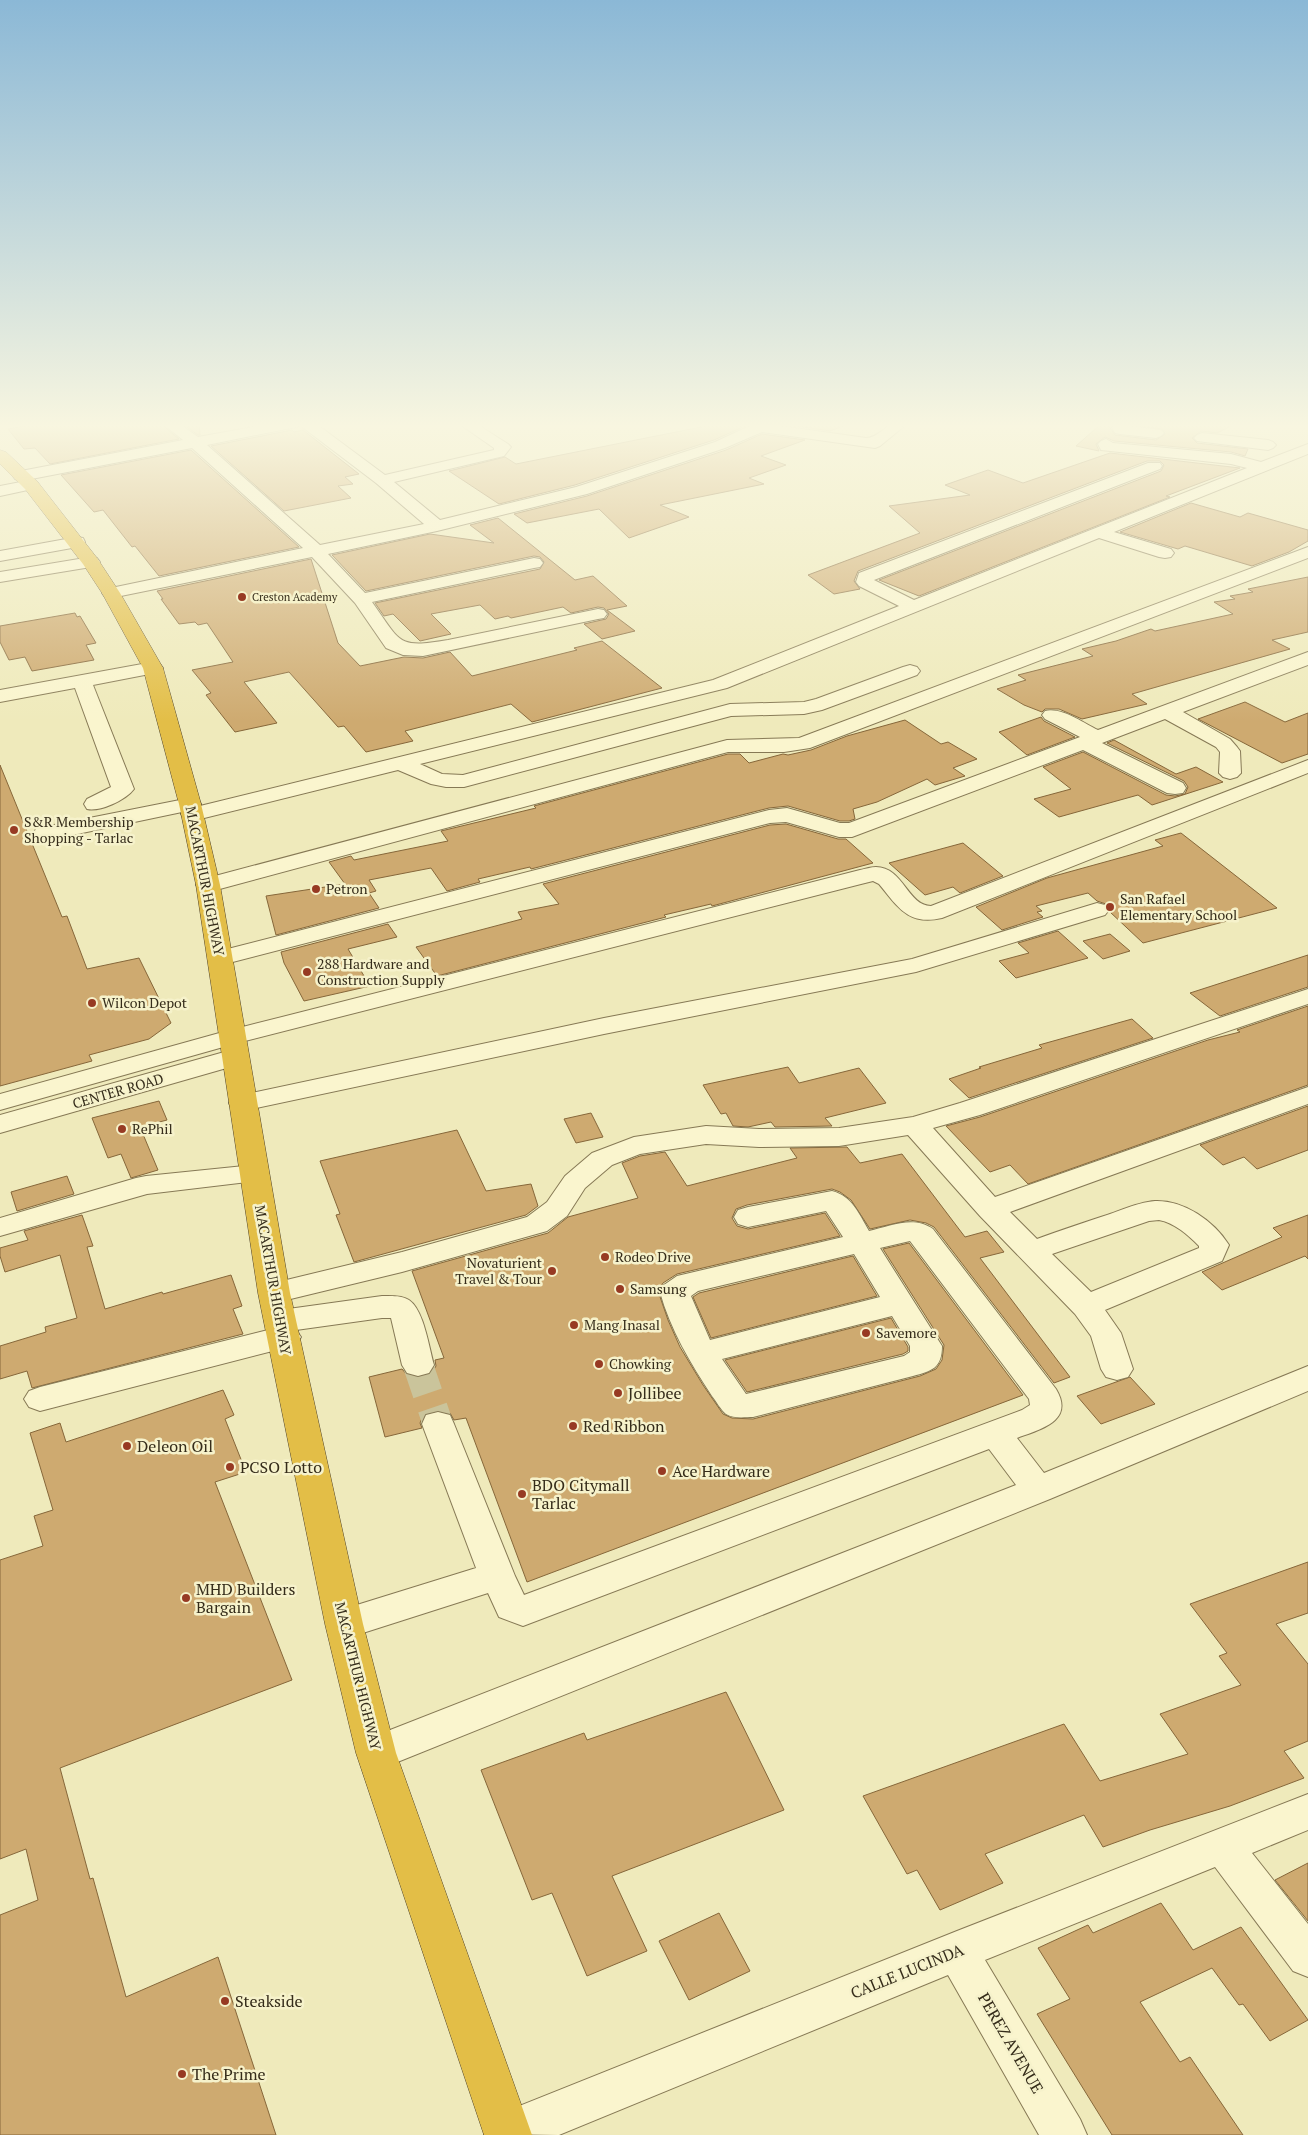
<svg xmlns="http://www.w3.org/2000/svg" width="1308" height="2135" font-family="'PT Serif',serif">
	<rect width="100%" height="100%" fill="#efeabb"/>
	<path fill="#ceaa70" stroke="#86673a" d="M41,423h119l19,16 -129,25 -15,-16 -11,1 -16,-20z
		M181,423h18l1,12h-2z
		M721,423h31l-38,17 -139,45 -76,19 -50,-33 56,-14 11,7z
		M777,423h68l1,2 -16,6z
		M1102,423h11l-3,5 5,7 41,5 9,-6 -3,-5 -30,-4 1,-2h104l-20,10 -16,-2 -9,7 5,5 51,6 -3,7 -14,-4 -117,-11 -9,-4 -9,7 3,7 -23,-5z
		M292,430l2,2 9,-2 56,44 -14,3 8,7 -15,2 13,12 -67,13 -73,-65z
		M762,434l43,6 -44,16 25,9 -37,13 15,6 -104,21 29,12 -60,21 -30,-29 -72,14 -13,-9 73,-18 139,-46z
		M191,450l108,97 -140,29 -24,-30 -3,1 -29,-37 -9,2 -33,-37z
		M1110,453l130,15 -74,28 4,1 -251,99 -40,-16 282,-109 3,-6 -4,-4h-13l-289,110 -4,10 6,8 -26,5 -26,-19 112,-42 -31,-27 81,-11 -25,-10 43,-15 35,13z
		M1191,503l49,14 8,-4 60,17v11l-19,11 -37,14 -67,-20 -7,3 -58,-17z
		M498,518l77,62 18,-4 34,30 -20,4 28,21 -33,8 -18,-15 22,-5 3,-5 -5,-6 -6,-1 -27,6 -8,-6 -52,11 -3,-2 -13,3 -15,-14 -49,9 20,20 -31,7 -27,-27 -9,2 -9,-13 165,-34 4,-7 -4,-5 -6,-1 -168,35 -34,-36 98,-21 64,9 -24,-18z
		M311,559l27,84 22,23 44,-9 19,1 27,-6 22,24 105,-26 -3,-2 28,-7 60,47 -130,34 -21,-18 -106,27 8,10 -47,11 -22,-26 -6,1 -49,-55 -45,10 33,41 -42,9 -29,-37 5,-2 -19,-23 41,-8 -26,-39 -9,2 -3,-3 -16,2 -18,-25h2l-6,-8z
		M1308,577v55l-36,8 18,9 -158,45 15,10 -65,15 -23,-10h-14l-3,3 -18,-7 -27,-16 29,-9 -8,-5 75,-19 -11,-7 34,-8 35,-12 4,2 78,-17 -19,-12 21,-3 -5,-3 23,-4 -5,-3z
		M75,613l2,4 3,-1 16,27 -10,2 8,15 -62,11 -7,-14 -16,3 -9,-18v-16z
		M1245,702l40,20 23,-9v41l-26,9 -84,-44z
		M1041,717l3,4 31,16 -48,18 -28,-23z
		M905,720l36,24 7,-2 29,17 -24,9 12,8 -30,9 -8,-6 -50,23 -24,7 2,10 -6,2h-9l-52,-15 -19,2 -238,61 -1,-2 -52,12 2,3 -33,9 -16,-23 -62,12 7,11 -7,2 10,15 -103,27 -10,-39 79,-12 -16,-22 22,-6 3,4 94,-19 -7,-10 95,-23 -2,-2 194,-52h12l9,9 34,-9 5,1 23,-5 36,-14z
		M1114,740l62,34 20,-7 27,15 -71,23 -14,-10 -79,22 -25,-18 37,-10 -28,-22 40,-15 83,43 9,1 10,-2 3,-7 -4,-6 -77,-38z
		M0,765l62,152 5,-1 20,53 52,-11 32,65 -22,16 -60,16 3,6 -92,25z
		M786,824l52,15h8l27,24 -161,43 -1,-2 -47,11 2,2 -229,59 -21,-29 106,-28 -4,-7 41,-8 -16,-20 227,-59z
		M1181,833l96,75 -134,35 -33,-31v-3l-4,-5 -9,-3 -9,-8 -52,13 6,5 -5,1 6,5 -41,13 -26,-23 71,-29 116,-32 -8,-6z
		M963,843l40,33 -43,17 -7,-6 -28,8 -36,-32z
		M388,924l9,13 -49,12 22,37 -66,15 -20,-38 -3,-11z
		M1058,931l30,27 -72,20 -17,-17 30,-8 -11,-10z
		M1110,934l20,17 -27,8 -20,-18z
		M1308,955v32l-88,29 -30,-23z
		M1308,1006v79l-280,99 -18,-19 -20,7 -44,-46 34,-9 228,-77 32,-8 -3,-2z
		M1132,1019l21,19 -184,60 -20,-19 32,-11 -2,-1 63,-19 -3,-3z
		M788,1067l11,16 60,-15 27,35 -61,15 7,8 -57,1 -4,-5 -23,5 -15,-1 -7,-13 -5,1 -18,-29z
		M159,1101l8,19 -27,7 18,43 -27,8 -10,-24 -13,4 -16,-40z
		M1308,1106v44l-51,19 -13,-12 -21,8 -23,-20z
		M591,1113l12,24 -27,6 -12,-24z
		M457,1130l29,61 45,-7 7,22 -12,9 -172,47 -18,-47 4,-1 -20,-53z
		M847,1147l13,16 42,-9 63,83 22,-6 17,21 -24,6 90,119 -16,6 -120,-156 -8,-4 -16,-3 -40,9 -19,-29 -11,-8 -8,-3 -85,16 -11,4 -4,9 5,8 11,3 77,-16 15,23 -163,38 -14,9 -5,8 10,29 12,27 23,38 20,29 9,4 21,1 167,-43 16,-7 6,-9 2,-15 -61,-96 26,-6 114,152 -496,187 -61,-164 -12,2 -4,-7 -12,-3 -14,4 -4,9 2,5 -37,9 -16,-60 33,-8 5,6 11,3 13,-4 5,-8 -1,-6 9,-2 -32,-87 136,-38 20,-16 70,-19 -16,-35 18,-7 25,-4 22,34 110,-28 -7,-10z
		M67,1176l7,18 -57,17 -6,-19z
		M82,1215l11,31 -6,1 18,62 57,-17 1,2 68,-19 11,31 -9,3 10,25 -211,54 -5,-17 -27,8v-33l46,-14 -1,-5 32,-9 -17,-63 -55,17 -5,-16v-8l28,-8 -4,-9z
		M1308,1215v44l-3,-3 -83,34 -20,-18 80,-35 -9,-9z
		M853,1256l24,40 -166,42 -18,-41 6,-4z
		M891,1318l17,29v4l-5,3 -156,38 -22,-32z
		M1130,1377l25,27 -54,20 -24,-28z
		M223,1390l11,25 -9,4 21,53 -31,10 77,198 -232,88 30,111 3,-1 33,119 92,-40 58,178h-276v-220l38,-15 -12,-51 -26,10v-299l43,-14 -9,-30 19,-6 -23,-77 30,-10 6,19z
		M1308,1562v51l-32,11 32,40v77l-24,10 20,27 -74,28 -80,24 -47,17 -19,-32 -99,39 18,29 -63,27 -23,-40 -10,4 -44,-78 201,-72 36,57 88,-27 -28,-40 81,-29 -22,-29 8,-3 -37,-49z
		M726,1692l58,118 -172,66 35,75 -60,25 -35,-83 -20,7 -51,-130 103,-37 3,7z
		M1308,1863v58l-33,-41z
		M1161,1903l32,47 48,-23 67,93 -38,21 -27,-37 -4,1 -27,-37 -72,34 40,60 10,-5 53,78h-131l-75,-121 33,-15 -32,-51 50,-23 5,8z
		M719,1913l31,58 -61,29 -30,-59z"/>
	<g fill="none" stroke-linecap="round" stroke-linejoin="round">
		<path stroke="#cac49b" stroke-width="30" stroke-dasharray="30 15" stroke-linecap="butt" d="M418,1365l20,59"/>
		<defs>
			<path id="minor" d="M162,423h16l20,14 77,-14h40l70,52 109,-25v-2l-36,-25h17l33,21 3,3 -7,9 -110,26 46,38 136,-33 139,-45 41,-19h19l-1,2 92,13c12,0 19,-13 31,-15l6,4 -23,19 -5,2 -113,-16 -37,16 -138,46 -150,37 -109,23 37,39 169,-35 6,1 3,4 -3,4 -6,1 -162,34c29,40 24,47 76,38l150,-31 6,1 3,4 -3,4 -6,1 -175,37 -20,-1 -17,-7 -31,-45 -43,-46 -201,41 -6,-1 -3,-4 3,-4 6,-1 192,-40 -111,-100 -171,33 -6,-2 -2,-3 2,-3 6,-2 162,-31zM301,426l75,57 48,41 -104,21 -113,-100z
				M1115,423h16l-2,3 32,4 3,3 -3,3 -5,2 -36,-4 -5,-1 -3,-6z
				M1202,433l66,7 5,2 3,3 -3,3 -5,2 -71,-9 -3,-3 3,-3z
				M1106,439l7,4 118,11 30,8 47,-18v10l-194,78 57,17 3,4 -3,4 -6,1 -6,-1 -60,-19 -372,150 -307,76 22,10 21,1 267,-71 74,-2 12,-3 87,-32 7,-2 7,2 3,4 -3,4 -95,35 -18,4 -73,2 -267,71h-18l-15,-3 -33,-14 -206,51 -8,-2 -3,-5 1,-2 -138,29 -8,-2 -3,-5 3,-5 8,-2 146,-29 8,1 3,5 -1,2 513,-126 186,-74 -40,-20 -3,-4 3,-9 289,-110h12l2,3 -2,3 -286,111 40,20 333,-132 -16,-4 -130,-14 -3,-6 3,-3z
				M31,480l6,2 2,3 -2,3 -37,8v-10z
				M77,537l6,1 2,4 -2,4 -83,15v-10z
				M1308,547v11l-498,190 -26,4h-56l-512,138 -8,2 -8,-2 -4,-5 4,-5 527,-140 72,-2z
				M91,557l6,1 3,4 -3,4 -97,16v-10z
				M1308,652v13l-125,47 47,27 7,8 3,4 1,22 -4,4 -7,2 -7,-2 -4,-4 1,-21 -4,-5 -51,-28 -63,24 81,40 3,5 -3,5 -8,1 -8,-1 -84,-43 -231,87h-13l-53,-15 -16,1 -549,142 -9,-2 -3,-5 3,-5 557,-143 18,-2 53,15h9l231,-86 -35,-18 -3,-4 3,-4c17,-4 38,12 53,19z
				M153,662l7,2 3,4 -3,4 -67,13 41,104c-8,11 -34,23 -47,20l-3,-5 3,-5 24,-12 -36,-99 -75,14v-12z
				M1308,760v13l-366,145c-34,8 -44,-11 -63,-34l-6,-3 -12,3 -620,158 -241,68v-16l223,-62 637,-162c5,-1 11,-3 16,-3 27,0 32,39 55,39z
				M1097,903l8,2 4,5 -4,5 -189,57 -312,62 -362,77 -10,-2 -3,-6 3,-6 10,-2 362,-77 308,-59z
				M1308,989v15l-328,111 -47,13 62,69 313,-110v17l-298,108 27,27c24,-9 49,-17 73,-25 14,-5 30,-12 45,-13 29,-1 59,20 74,44l-7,16 -117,49 16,23 12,36 -5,8 -11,3 -11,-3 -5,-8 -10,-33 -16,-22 -95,-98 -72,-81 -69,11 -80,1 -53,-3 -66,10 -28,11 -27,23 -18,28 -20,15 -145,41 -128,31 -11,-3 -4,-7 4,-7 11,-3 128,-31 125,-35 20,-15 18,-26 27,-23 42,-16 72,-11 53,3 80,-1 74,-11 47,-14zM1159,1220c16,3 29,15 40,26v2l-108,44 -39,-38 97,-33z
				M235,1049l9,2 4,6 -4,6 -244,70v-18z
				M254,1165l10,3 4,6 -4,6 -117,14 -147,42v-18l136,-40 10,-2z
				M832,1191c20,5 27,23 37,40 21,-5 45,-16 64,-2l123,160c19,32 -15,40 -39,49l27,35 264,-107v25l-258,108 -660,266 -14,5 -14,-5 -5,-12 5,-12 654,-256 -27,-36 -466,177 -24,-9 -11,-24 -144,46 -13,-4 -5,-11 5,-11 145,-45 -54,-144 4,-9 12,-3 12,3 4,9 61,152 9,19 498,-185 8,-5 -1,-6 -119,-158 -30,7 62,98c0,22 -10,25 -29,30l-160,41c-8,0 -19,2 -27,-3 -5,-4 -10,-13 -14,-18 -21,-32 -42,-67 -52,-104l4,-7 13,-9 166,-39 -17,-26 -78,16 -10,-3 -4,-7 4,-7 10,-3zM854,1254l26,43 -170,43 -19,-44 7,-5zM892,1316l18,30v6l-6,4 -158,38 -24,-35z
				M382,1296c8,0 20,-1 27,4 15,10 20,48 25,65l-5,8 -11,3 -11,-3 -5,-8 -11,-47h-9l-86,12 5,7 -5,8 -256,66 -11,-4 -5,-8 5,-8 11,-4 232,-58 -6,-8 4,-8 11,-3z
				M1308,1794v36l-56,23 56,71v53l-15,-6 -78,-104 -230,93 95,159 7,16h-48l-91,-160 -389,160 -75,-1 7,-16 16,-7 450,-180z"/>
			<path id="highway" d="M0,450l6,2 31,29 60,77 23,35 43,75 38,136 19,81 70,408 73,331 33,129 136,382h-48l-128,-382 -31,-129 -67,-331 -62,-408 -17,-81 -36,-136 -41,-75 -19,-29 -58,-75 -25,-25z"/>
		</defs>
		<use href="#minor" stroke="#867955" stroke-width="2"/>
		<use href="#highway" stroke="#53452a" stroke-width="1"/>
		<use href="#minor" fill="#faf5ce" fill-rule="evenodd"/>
		<use href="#highway" fill="#e3be47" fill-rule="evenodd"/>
	</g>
	<linearGradient id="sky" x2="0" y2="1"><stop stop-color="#8bb8d6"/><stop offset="0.59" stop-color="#f8f6e0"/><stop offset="1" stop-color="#f8f6e0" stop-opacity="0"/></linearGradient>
	<rect width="1308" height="722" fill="url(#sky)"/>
	<g fill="#973a23" stroke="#f6f2cb" stroke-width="2">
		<circle cx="242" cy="597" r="5"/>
		<circle cx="14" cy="830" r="5"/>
		<circle cx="316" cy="889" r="5"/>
		<circle cx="1110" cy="907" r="5"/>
		<circle cx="307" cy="972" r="5"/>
		<circle cx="92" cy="1003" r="5"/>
		<circle cx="122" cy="1129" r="5"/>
		<circle cx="605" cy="1257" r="5"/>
		<circle cx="552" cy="1271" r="5"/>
		<circle cx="620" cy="1289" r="5"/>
		<circle cx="574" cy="1325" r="5"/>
		<circle cx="866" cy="1333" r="5"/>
		<circle cx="599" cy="1364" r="5"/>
		<circle cx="618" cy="1393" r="5"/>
		<circle cx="573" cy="1426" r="5"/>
		<circle cx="127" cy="1446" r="5"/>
		<circle cx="230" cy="1467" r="5"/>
		<circle cx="662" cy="1471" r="5"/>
		<circle cx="522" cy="1494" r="5"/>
		<circle cx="186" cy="1598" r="5"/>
		<circle cx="225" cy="2001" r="5"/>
		<circle cx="182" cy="2074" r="5"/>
	</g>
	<g text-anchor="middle" stroke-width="5" stroke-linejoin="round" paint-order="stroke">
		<g font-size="11" fill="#352c1a" stroke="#f6f2cb" text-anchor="start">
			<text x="252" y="601">Creston Academy</text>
		</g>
		<g font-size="14" fill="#352c1a" stroke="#f6f2cb" text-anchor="start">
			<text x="24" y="827">S&amp;R Membership<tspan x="24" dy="16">Shopping - Tarlac</tspan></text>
			<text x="326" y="894">Petron</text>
			<text x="1120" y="904">San Rafael<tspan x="1120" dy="16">Elementary School</tspan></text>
			<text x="317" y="969">288 Hardware and<tspan x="317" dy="16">Construction Supply</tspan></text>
			<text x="102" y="1008">Wilcon Depot</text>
			<text x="132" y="1134">RePhil</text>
			<text x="615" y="1262">Rodeo Drive</text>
			<text x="542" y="1268" text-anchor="end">Novaturient<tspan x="542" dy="16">Travel &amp; Tour</tspan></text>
			<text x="630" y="1294">Samsung</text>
			<text x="584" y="1330">Mang Inasal</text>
			<text x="876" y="1338">Savemore</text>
			<text x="609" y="1369">Chowking</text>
		</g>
		<g font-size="14" fill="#352c1a" stroke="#f6f2cb">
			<text transform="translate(205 881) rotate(79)" y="5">MACARTHUR HIGHWAY</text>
			<text transform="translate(118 1091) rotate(-16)" y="5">CENTER ROAD</text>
			<text transform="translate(273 1280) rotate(80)" y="5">MACARTHUR HIGHWAY</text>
			<text transform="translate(358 1676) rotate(76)" y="5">MACARTHUR HIGHWAY</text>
		</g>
		<g font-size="16" fill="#352c1a" stroke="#f6f2cb" text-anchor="start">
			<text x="628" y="1399">Jollibee</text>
			<text x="583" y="1432">Red Ribbon</text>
			<text x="137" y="1452">Deleon Oil</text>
			<text x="240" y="1473">PCSO Lotto</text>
			<text x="672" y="1477">Ace Hardware</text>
			<text x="532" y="1491">BDO Citymall<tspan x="532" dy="18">Tarlac</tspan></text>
			<text x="196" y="1595">MHD Builders<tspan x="196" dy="18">Bargain</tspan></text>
			<text x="235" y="2007">Steakside</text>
			<text x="192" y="2080">The Prime</text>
		</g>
		<g font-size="16" fill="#352c1a" stroke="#f6f2cb">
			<text transform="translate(907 1971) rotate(-22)" y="6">CALLE LUCINDA</text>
			<text transform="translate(1011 2043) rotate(60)" y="6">PEREZ AVENUE</text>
		</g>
	</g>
</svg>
